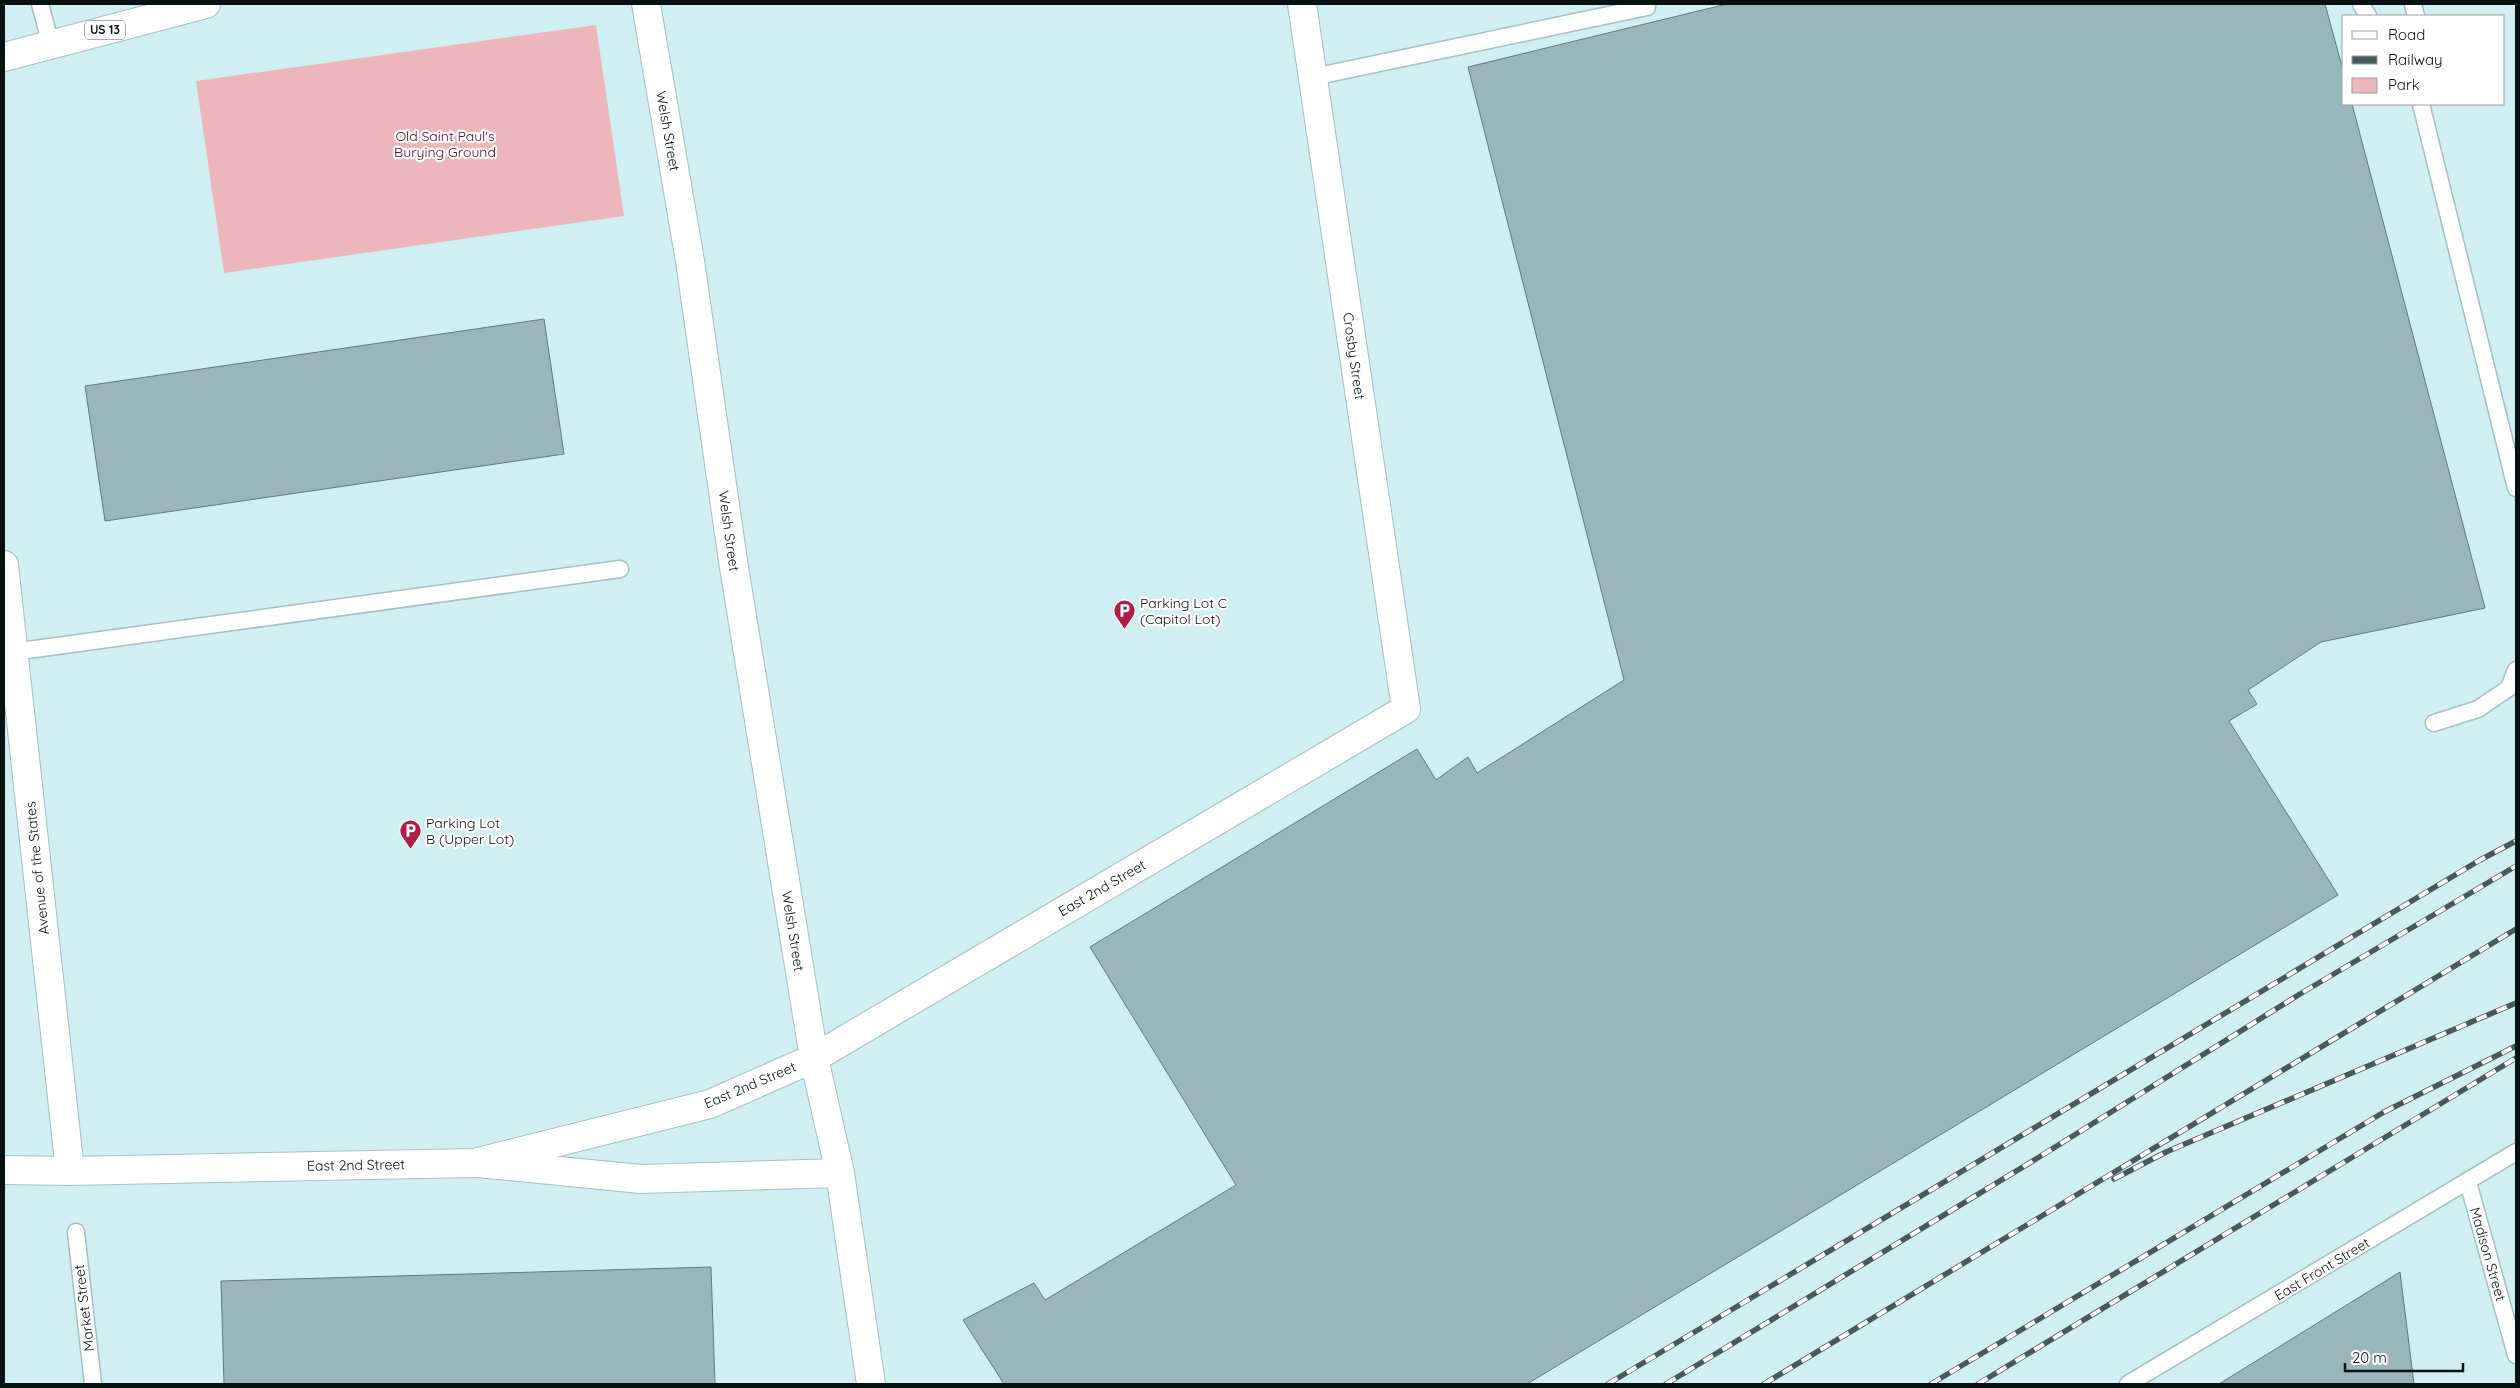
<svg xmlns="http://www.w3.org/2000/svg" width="2520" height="1388" font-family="Quicksand,sans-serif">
	<rect width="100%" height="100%" fill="#d0eff3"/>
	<path fill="#edb6bc" d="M596,25l28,191 -400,57 -28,-192z"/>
	<path fill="#99b6bb" stroke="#607b80" d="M1727,4h598l19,70v30h8l133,504 -164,34 -73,48 9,14 -28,17 109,174 -811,489h-523l-41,-64 71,-37 11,17 191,-115 -146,-238 327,-198 19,31 32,-23 9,16 147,-93 -156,-613z
		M544,319l20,135 -459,67 -20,-135z
		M711,1267l4,117h-491l-3,-103z
		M2400,1272l14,112h-195z"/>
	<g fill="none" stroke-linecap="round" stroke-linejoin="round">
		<defs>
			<path id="lane" d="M40,4l11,41
				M2361,4l7,12
				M2413,4l3,12
				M1313,77l334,-70
				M2421,104l95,384
				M13,652l607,-83
				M2434,723l44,-14 31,-21 7,-18
				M2468,1182l48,173
				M76,1232l17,152
				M2128,1384l388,-232"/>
			<path id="street" d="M814,1058l26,115 31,211
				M478,1163l163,16 199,-6"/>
			<path id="secondary" d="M646,4l44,257 43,300 81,497
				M4,565l66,606
				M4,1170l66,1 404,-8 236,-59 104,-46 592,-349 -104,-705"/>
			<path id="primary" d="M4,57l202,-53"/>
		</defs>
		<use href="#lane" stroke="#a3c0c5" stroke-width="19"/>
		<use href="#street" stroke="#a3c0c5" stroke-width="30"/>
		<use href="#secondary" stroke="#a3c0c5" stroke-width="30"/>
		<use href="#primary" stroke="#a3c0c5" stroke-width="30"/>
		<use href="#lane" stroke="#fff" stroke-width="16"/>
		<use href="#street" stroke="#fff" stroke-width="28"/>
		<use href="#secondary" stroke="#fff" stroke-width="28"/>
		<use href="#primary" stroke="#fff" stroke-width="28"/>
		<defs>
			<path id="rail" d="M2114,1179l52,-27 350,-149
				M1608,1384l872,-524 36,-19
				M1666,1384l370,-225 264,-165 216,-128
				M1764,1384l752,-455
				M1931,1384l453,-272 132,-66
				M1978,1384l538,-326"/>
		</defs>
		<use href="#rail" stroke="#485a5c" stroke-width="5.5"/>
		<use href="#rail" stroke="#fff" stroke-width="4" stroke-dasharray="11" stroke-linecap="butt"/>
	</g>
	<defs>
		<symbol id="parking-pin" viewBox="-11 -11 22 30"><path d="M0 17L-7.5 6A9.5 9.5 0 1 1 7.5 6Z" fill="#b01d49" stroke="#fff"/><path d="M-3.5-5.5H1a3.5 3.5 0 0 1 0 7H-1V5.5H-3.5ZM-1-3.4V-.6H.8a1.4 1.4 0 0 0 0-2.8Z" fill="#fff"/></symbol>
	</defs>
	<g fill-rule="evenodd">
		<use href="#parking-pin" x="1112" y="598" width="25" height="34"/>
		<use href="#parking-pin" x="398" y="818" width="25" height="34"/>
	</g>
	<g text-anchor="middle" stroke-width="4.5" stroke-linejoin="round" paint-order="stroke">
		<rect fill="#fff" stroke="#515859" stroke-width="1" x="85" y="20.5" width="40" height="19" rx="4"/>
		<g font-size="12" font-weight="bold" fill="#061112">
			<text x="105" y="34">US 13</text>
		</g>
		<g font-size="14" fill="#061112" stroke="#fff">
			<text transform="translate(668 131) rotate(80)" y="5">Welsh Street</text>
			<text transform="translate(1354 356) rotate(82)" y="5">Crosby Street</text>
			<text transform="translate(729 531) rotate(82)" y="5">Welsh Street</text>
			<text transform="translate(37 868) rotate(-96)" y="5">Avenue of the States</text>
			<text transform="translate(1102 888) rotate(-30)" y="5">East 2nd Street</text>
			<text transform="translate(793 931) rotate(81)" y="5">Welsh Street</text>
			<text transform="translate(750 1085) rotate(-23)" y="5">East 2nd Street</text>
			<text transform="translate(356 1165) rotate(-1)" y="5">East 2nd Street</text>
			<text transform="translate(2488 1254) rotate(74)" y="5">Madison Street</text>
			<text transform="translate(2322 1269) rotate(-31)" y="5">East Front Street</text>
			<text transform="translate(84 1308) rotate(-97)" y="5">Market Street</text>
		</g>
		<g font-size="14" fill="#610423" stroke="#fff">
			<text x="445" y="141">Old Saint Paul's<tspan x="445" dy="16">Burying Ground</tspan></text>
		</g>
		<g font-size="14" fill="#061112" stroke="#fff" text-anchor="start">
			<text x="1140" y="608">Parking Lot C<tspan x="1140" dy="16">(Capitol Lot)</tspan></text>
			<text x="426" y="828">Parking Lot<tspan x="426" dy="16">B (Upper Lot)</tspan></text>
		</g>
	</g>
	<rect width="2520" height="1388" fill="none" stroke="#061112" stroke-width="10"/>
	<rect x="2342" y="15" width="162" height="90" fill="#ffffff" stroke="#9ba0a0"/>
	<rect x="2352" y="31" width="25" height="8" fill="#ffffff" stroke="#9ba0a0"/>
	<text x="2388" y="40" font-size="15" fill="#061112">Road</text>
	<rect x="2352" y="56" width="25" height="8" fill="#485a5c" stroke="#9ba0a0"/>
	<text x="2388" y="65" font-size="15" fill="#061112">Railway</text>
	<rect x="2352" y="78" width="25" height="15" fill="#edb6bc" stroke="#9ba0a0"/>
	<text x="2388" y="90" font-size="15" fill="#061112">Park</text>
	<path d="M2345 1363v8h118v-8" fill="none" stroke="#061112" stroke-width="2.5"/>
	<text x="2352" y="1363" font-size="15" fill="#061112" stroke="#ffffff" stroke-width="4" paint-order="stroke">20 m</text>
</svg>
